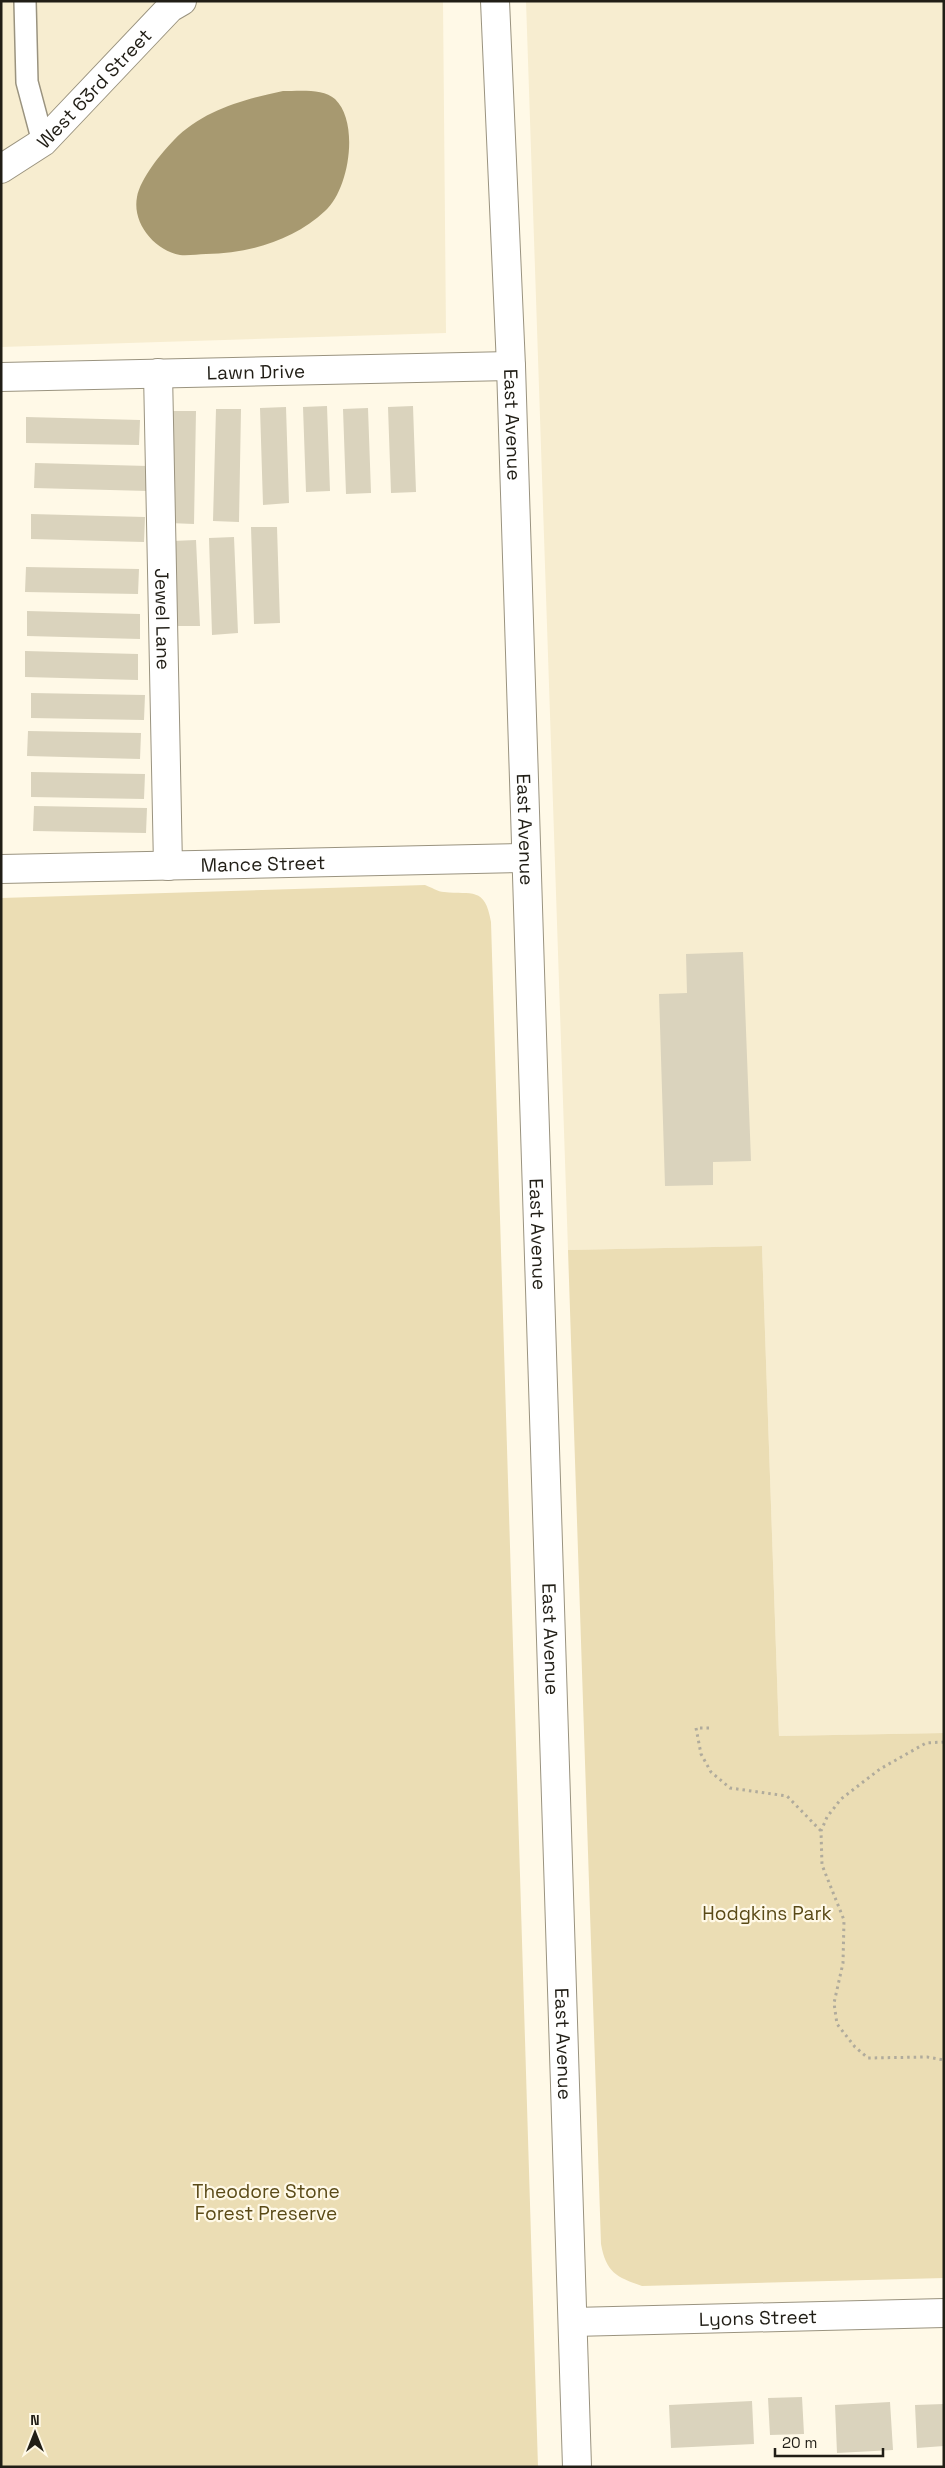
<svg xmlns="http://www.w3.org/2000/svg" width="945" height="2468" font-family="'Space Grotesk',sans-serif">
	<rect width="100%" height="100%" fill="#fff9e7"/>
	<path fill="#f7edd0" d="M1,1h442l3,332 -445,14z
		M526,1h418v1732l-165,3 -17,-490 -194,4z"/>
	<path fill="#ebddb4" d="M425,885c6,2 13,7 19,7 28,3 41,-6 47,30l47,1545h-537v-1569z
		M762,1246l17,490 165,-3v545l-302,8c-26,-9 -36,-14 -41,-42l-33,-994z"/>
	<path fill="#a79970" d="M283,91c15,0 40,-3 52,8 25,24 14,91 -10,112 -32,30 -76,42 -119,43 -8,0 -18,2 -26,1 -26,-5 -48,-32 -43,-58 3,-18 25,-45 37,-57 29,-30 71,-41 109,-49z"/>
	<path fill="#dad3bd" d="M327,406l3,85 -24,1 -3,-85z
		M413,406l3,86 -25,1 -3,-86z
		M286,407l3,96 -26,2 -3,-97z
		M368,408l3,85 -25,1 -3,-85z
		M216,409h25l-2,113 -26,-1z
		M171,411h25l-2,113 -25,-1z
		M26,417l114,3 -1,25 -113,-2z
		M35,463l113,3v25l-114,-3z
		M31,514l114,3 -1,25 -113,-3z
		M251,527h26l3,96 -26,1z
		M234,537l4,96 -26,2 -3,-97z
		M196,540l4,86h-25l-3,-85z
		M26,567l113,2 -1,25 -113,-2z
		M27,611l113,3v25l-113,-3z
		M25,651l113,3v26l-113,-3z
		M31,693l114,2 -1,25 -113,-2z
		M28,731l113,2 -1,26 -113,-3z
		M31,772l114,2 -1,25 -113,-2z
		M34,806l113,2 -1,25 -113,-2z
		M743,952l8,209 -38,1v23l-48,1 -6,-192 28,-1 -1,-39z
		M802,2397l2,37 -34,1 -2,-37z
		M752,2401l2,43 -83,4 -2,-43z
		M890,2402l3,48 -56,3 -2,-48z
		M944,2404v42l-27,2 -2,-43z"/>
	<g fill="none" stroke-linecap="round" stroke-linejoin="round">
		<defs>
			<path id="lane" d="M25,1l2,81 16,60"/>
			<g id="street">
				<path id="s1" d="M1,169l42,-27 127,-134 12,-7"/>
				<path id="s2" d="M158,373l10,493"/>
				<path id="s3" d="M1,377l510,-11"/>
				<path id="s4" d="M1,869l524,-11"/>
				<path id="s5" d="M573,2322l371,-9"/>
			</g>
			<g id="secondary">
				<path id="s6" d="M495,1l16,365 66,2101"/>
			</g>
		</defs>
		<use href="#lane" stroke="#9a937f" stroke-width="24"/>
		<use href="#street" stroke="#9a937f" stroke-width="30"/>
		<use href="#secondary" stroke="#9a937f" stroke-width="30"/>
		<path stroke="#b0ab9c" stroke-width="3" stroke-dasharray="2.5 4" stroke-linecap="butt" d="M709,1728h-13l5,26 10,18 19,16 57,8 34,35
			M944,1742l-18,1 -46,26 -39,30 -14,18 -6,14 1,34 22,55 -1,43 -9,40 3,21 18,23 13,11 59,-1 17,3"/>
		<use href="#lane" stroke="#fff" stroke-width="21"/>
		<use href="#street" stroke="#fff" stroke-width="28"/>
		<use href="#secondary" stroke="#fff" stroke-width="28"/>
	</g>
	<g text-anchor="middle" stroke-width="4.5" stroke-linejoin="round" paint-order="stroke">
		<g font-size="19" fill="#211e16" stroke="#fff9e7">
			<text dy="7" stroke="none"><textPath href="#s1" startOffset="124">West 63rd Street</textPath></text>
			<text dy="7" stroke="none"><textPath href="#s3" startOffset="255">Lawn Drive</textPath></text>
			<text dy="7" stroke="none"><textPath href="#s6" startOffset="424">East Avenue</textPath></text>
			<text dy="7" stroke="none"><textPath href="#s2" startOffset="246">Jewel Lane</textPath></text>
			<text dy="7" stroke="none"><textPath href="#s6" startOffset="829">East Avenue</textPath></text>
			<text dy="7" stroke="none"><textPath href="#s4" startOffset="262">Mance Street</textPath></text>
			<text dy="7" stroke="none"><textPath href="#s6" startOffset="1234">East Avenue</textPath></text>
			<text dy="7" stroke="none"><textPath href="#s6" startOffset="1639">East Avenue</textPath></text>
			<text dy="7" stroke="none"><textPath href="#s6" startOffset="2044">East Avenue</textPath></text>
			<text dy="7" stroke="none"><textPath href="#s5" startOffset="185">Lyons Street</textPath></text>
		</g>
		<g font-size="19" fill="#5a4a17" stroke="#fff9e7">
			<text x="767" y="1920">Hodgkins Park</text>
			<text x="266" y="2198">Theodore Stone<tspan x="266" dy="22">Forest Preserve</tspan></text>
		</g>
	</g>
	<rect width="945" height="2468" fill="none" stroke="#211e16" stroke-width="5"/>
	<g transform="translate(35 2433)" stroke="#fff9e7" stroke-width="4" paint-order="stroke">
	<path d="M0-4L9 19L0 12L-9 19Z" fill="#211e16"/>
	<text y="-8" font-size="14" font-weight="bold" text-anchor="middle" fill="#211e16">N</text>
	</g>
	<path d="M775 2448v8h108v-8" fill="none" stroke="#211e16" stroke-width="2.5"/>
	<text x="782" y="2448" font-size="15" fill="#211e16" stroke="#fff9e7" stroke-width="4" paint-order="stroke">20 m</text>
</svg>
